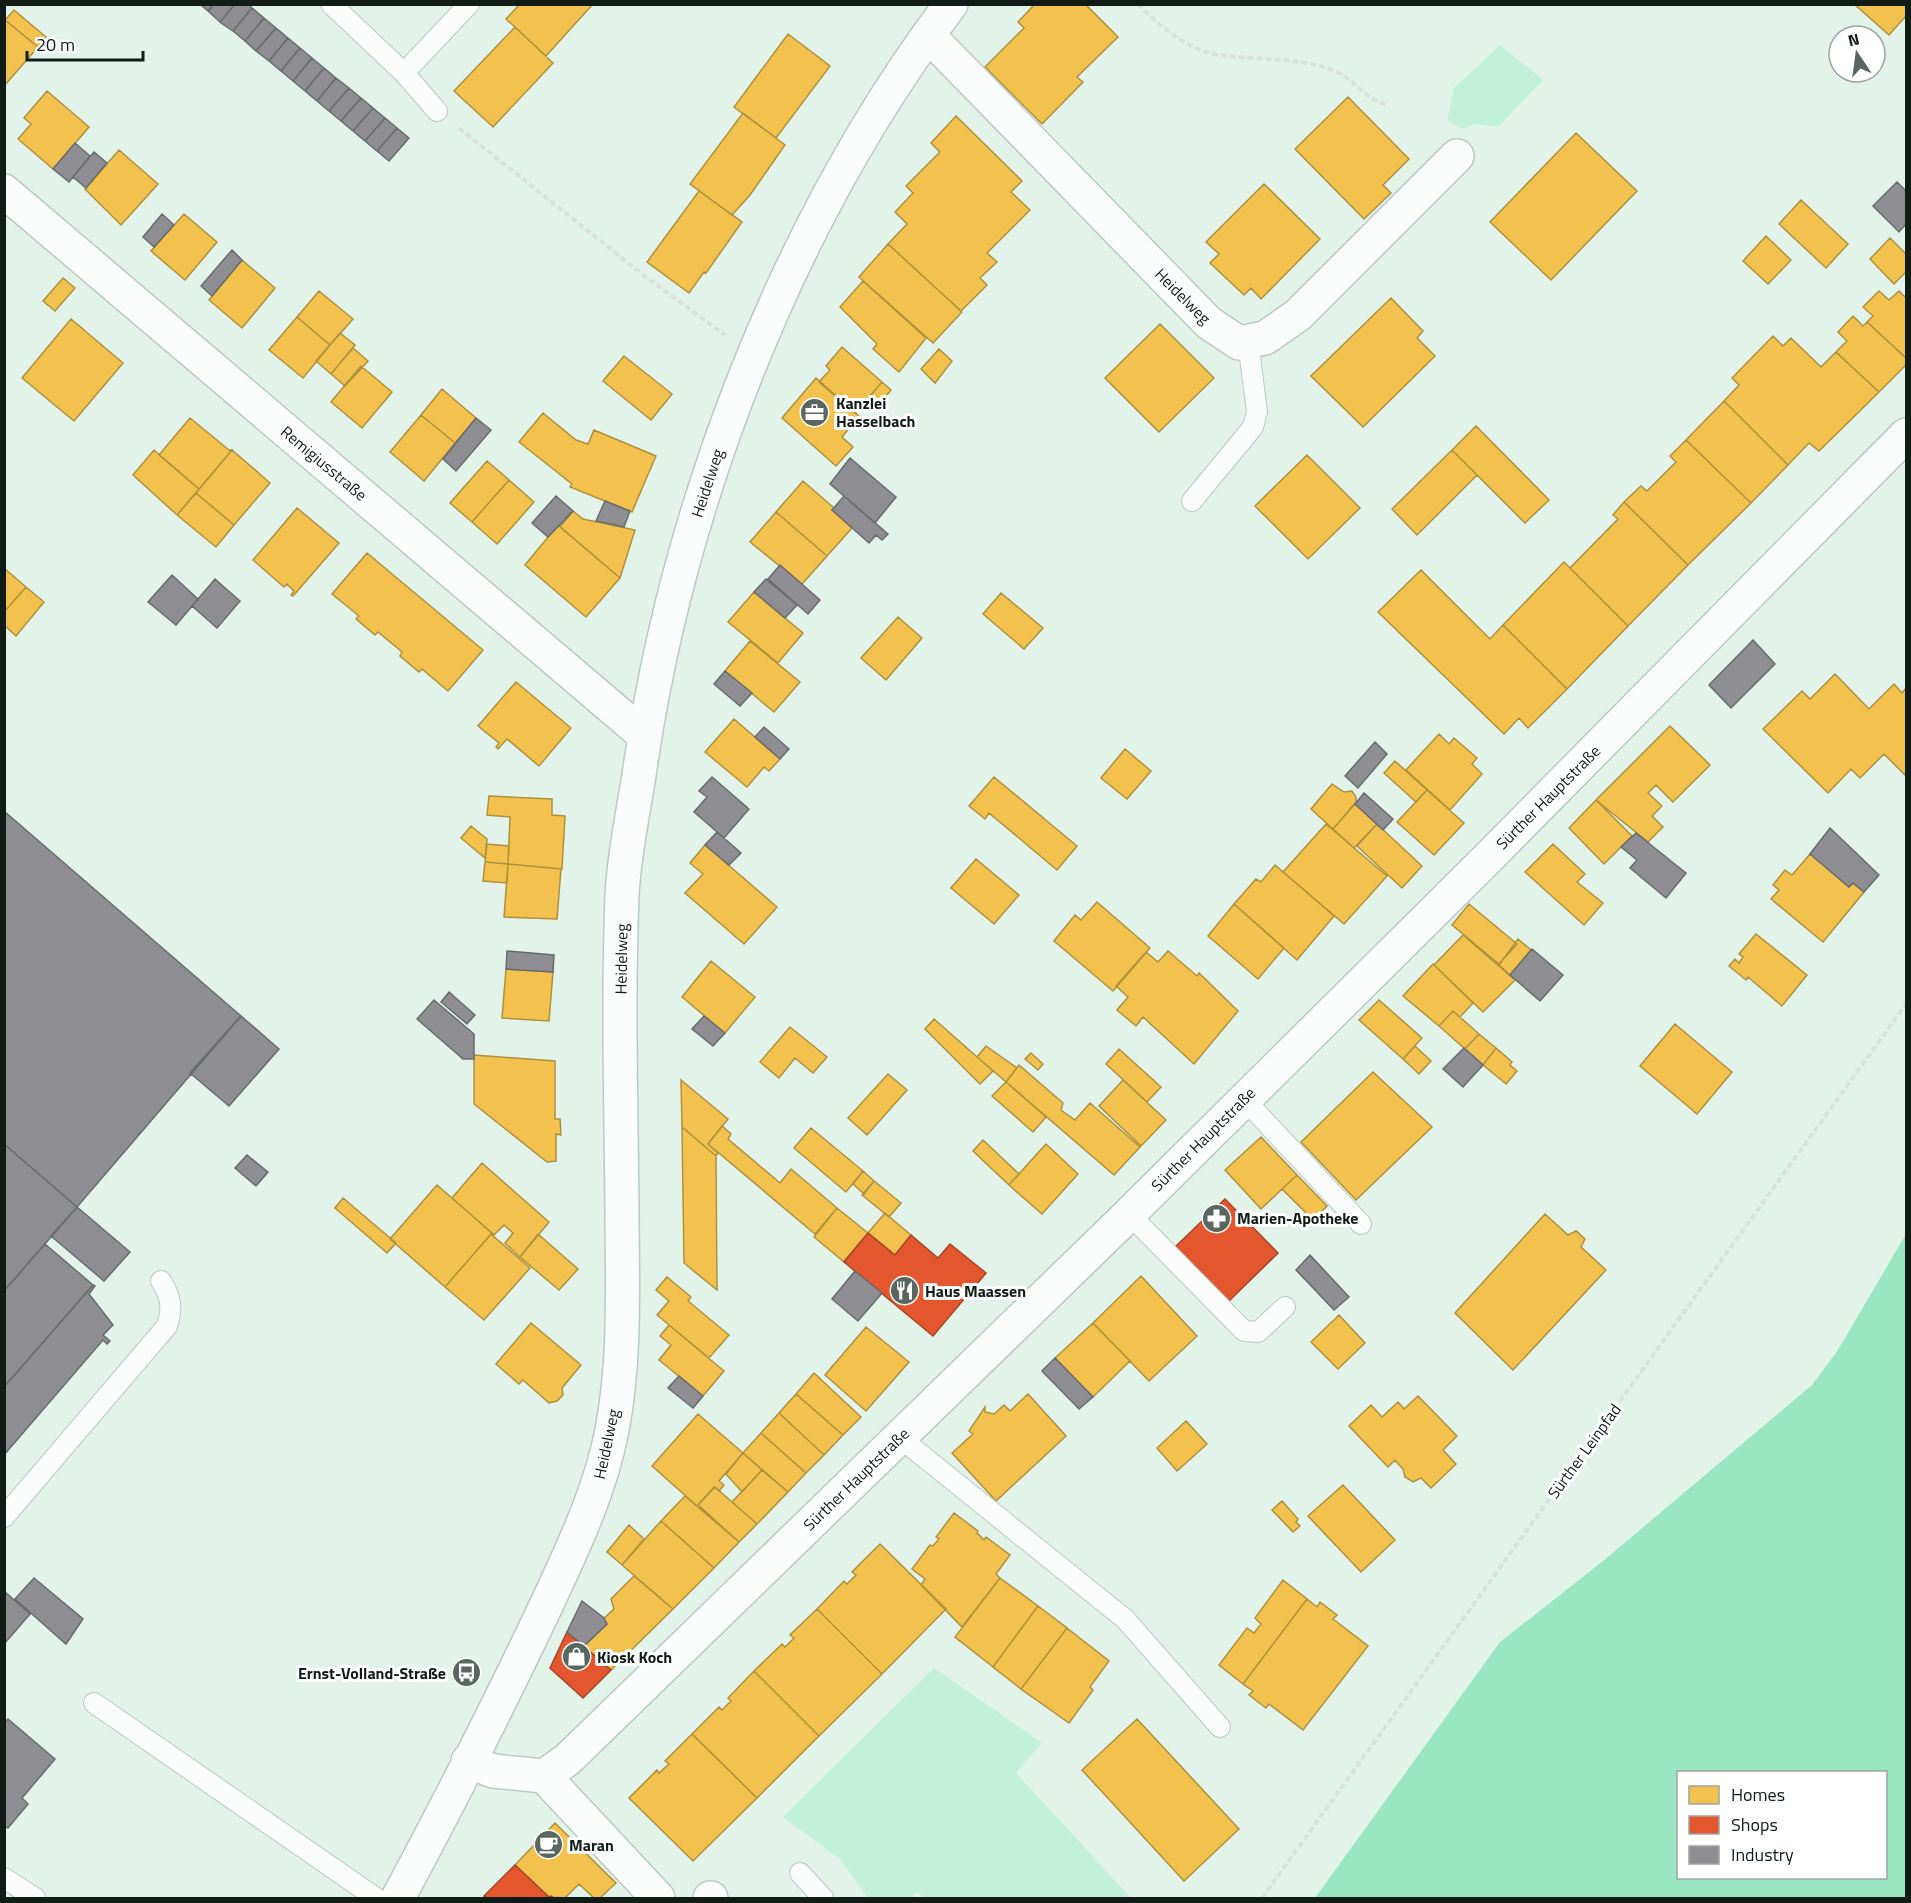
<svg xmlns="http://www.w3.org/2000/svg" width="1911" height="1903" font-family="'Titillium Web',sans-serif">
	<rect width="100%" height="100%" fill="#e2f3ea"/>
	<path fill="#c3f0d9" d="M1500,45l43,35 -45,47 -22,-3 -14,5 -15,-9 7,-32z
		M934,1668l108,75 -26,30 115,125h-206l-9,-6 -4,6h-44l-28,-39 -57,-42z"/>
	<path fill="#9be6c2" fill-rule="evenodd" d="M1906,1234v664h-591l185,-256 103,-81 209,-176 26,-35zM1678,1772h208v106h-208z"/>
	<path fill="#f2c14e" stroke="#ae903d" stroke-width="1.5" d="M520,4h73l-47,52 -40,-37z
		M1035,4h50l33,33 -41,40 6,5 -41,42 -57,-57 39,-39 -6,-6z
		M1854,4h52v12l-17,19z
		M14,10l32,27 -8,10 -33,-27z
		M5,20l33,27 -34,39v-65z
		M515,27l38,36 -60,64 -39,-36z
		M788,34l42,32 -54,72 -42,-31z
		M47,91l42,36 -36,42 -35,-30 13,-15 -7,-6z
		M1348,97l61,62 -26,26 8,8 -27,26 -69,-70z
		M743,113l42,32 -35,50 -18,20 -42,-31z
		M956,116l66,65 -11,11 19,18 -43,43 10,9 -17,16 7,7 -26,26 -73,-67 19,-20 -12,-12 18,-19 -7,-7 34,-34 -9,-9z
		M1576,133l61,58 -86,89 -61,-58z
		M119,150l39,34 -37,41 -36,-36z
		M1264,184l56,55 -59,60 -10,-11 -7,7 -34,-32 9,-9 -13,-12z
		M699,191l43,31 -36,51 -2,-1 -15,21 -42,-31z
		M1801,200l47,44 -22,24 -47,-44z
		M184,214l33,28 -32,38 -34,-29z
		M1766,236l25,24 -23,24 -25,-23z
		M1890,238l16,16v18l-12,12 -24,-25z
		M888,244l74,68 -29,31 -74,-66z
		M242,260l33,28 -33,40 -33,-28z
		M63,278l12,10 -20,23 -12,-10z
		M863,281l63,57 -27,34 -26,-23 4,-5 -37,-37z
		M319,291l34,28 -23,26 -33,-28z
		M1879,291l10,9 10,-9 7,7v60l-39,-36 6,-6 -10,-9z
		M1391,298l32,33 -6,7 18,18 -72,71 -52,-51z
		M1853,316l10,10 4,-4 39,36v7l-27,27 -43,-40 11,-11 -9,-9z
		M297,317l33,28 -27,33 -34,-28z
		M71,319l52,44 -49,58 -52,-43z
		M1160,324l54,54 -55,54 -54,-54z
		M340,333l15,12 -24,29 -15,-13z
		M1773,336l10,10 8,-8 30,29 15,-15 43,40 -60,59 -10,-8 -21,22 -64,-64 15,-16 -7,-7z
		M842,347l40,35 -27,31 -36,-31 11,-12 -4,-4z
		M353,348l15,13 -23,25 -14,-12z
		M939,349l13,12 -17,22 -14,-14z
		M624,356l48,38 -21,26 -48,-39z
		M361,366l31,26 -30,36 -31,-26z
		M816,378l43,38 -17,21 11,10 -17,19 -54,-48z
		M882,382l9,8 -11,13 -9,-8z
		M442,389l34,29 -21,25 -34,-28z
		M1724,401l64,64 -37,38 -65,-63z
		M543,413l33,27 12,4 6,-14 62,26 -24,56 -62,-25 2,-3 -53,-42z
		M421,415l34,28 -31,38 -34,-29z
		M190,418l39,32h3l-33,39 -40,-34z
		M1476,426l73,74 -24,23 -73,-73z
		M1686,440l65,63 -63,62 -64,-63 17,-16 6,5 29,-29 -6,-6z
		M154,450l45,39 -22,26 -44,-40z
		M232,450l38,33 -36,42 -38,-32z
		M1452,450l25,25 -60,60 -25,-26z
		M1307,455l53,53 -52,51 -53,-53z
		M487,461l22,19 -37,42 -22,-19z
		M509,480l25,22 -37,42 -25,-22z
		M803,481l31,27 -2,2 20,18 -25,28 -51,-44z
		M196,493l38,32 -18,22 -39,-32z
		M1624,502l64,63 -60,61 -58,-58 48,-49 -5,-4z
		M297,508l42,35 -46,53 -2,-1 3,-4 -7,-7 -3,3 -31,-27z
		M573,511l10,8 52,11 -15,48 -60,-51z
		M776,512l51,44 -25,28 -52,-42z
		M558,525l62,53 -34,39 -61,-52z
		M367,553l116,97 -35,41 -26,-22 -3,3 -19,-16 2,-4 -24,-20 -3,3 -19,-16 3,-3 -27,-22z
		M1564,562l64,64 -61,63 -64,-64z
		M4,568l22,19 -22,25z
		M1421,570l69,69 13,-14 64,64 -39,39 -9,-10 -15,16 -126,-122z
		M26,587l18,15 -28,34 -12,-11v-13z
		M754,592l49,41 -25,30 -50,-41z
		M1001,593l42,35 -19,21 -41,-35z
		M898,617l24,21 -36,42 -25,-22z
		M750,641l50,41 -26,30 -49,-41z
		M1835,674l34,35 25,-25 8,9 4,-5v88l-22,-22 -24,24 -9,-9 -23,24 -65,-64 39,-38 8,8z
		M516,682l55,46 -32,38 -32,-27 -9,10 -2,-2 3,-4 -21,-17z
		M734,719l46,40 -11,12 -5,-4 -17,20 -42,-35z
		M1670,726l40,39 -37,37 -17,-17 -8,8 14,13 -10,10 11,11 -15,15 -52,-42z
		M1439,734l10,10 5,-6 23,20 -5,6 10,10 -32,36 -44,-40z
		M1125,749l26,22 -24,28 -26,-21z
		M1395,761l32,29 -11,12 -32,-29z
		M994,777l83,69 -20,24 -68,-57 -4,6 -16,-13z
		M1332,784l12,8 8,-1 4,6v5l-23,27 -22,-20z
		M1427,790l37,33 -30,32 -37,-33z
		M489,796l63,3v16l13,1 -3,53 -54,-5 2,-47 -23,-2z
		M1596,800l36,36 -28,28 -35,-36z
		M1355,804l22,20 -23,24 -21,-19z
		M1326,824l61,52 -43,48 -61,-52z
		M1377,824l45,42 -20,22 -45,-42z
		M471,826l16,13 -2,19 -24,-20z
		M487,844l22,2 -1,18 -23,-2z
		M1553,844l32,30 -8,8 26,21 -19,22 -59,-53z
		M705,845l72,62 -33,37 -59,-51 18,-19 -13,-11z
		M1810,854l39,33 4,-4 11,9 -41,50 -52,-43 8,-9 -6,-5 12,-15 7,5z
		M976,859l43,36 -25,29 -43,-36z
		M485,862l23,2 -1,19 -24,-2z
		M508,864l53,5 -4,50 -53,-2z
		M1275,865l59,51 -37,44 -63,-56 22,-25 5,3z
		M1097,902l53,46 -37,43 -59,-50 21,-26 6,5z
		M1234,904l50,44 -26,31 -50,-43z
		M1469,904l48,40 -18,20 -47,-39z
		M1756,934l51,41 -25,31 -34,-29 -2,3 -17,-14 6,-7 4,4 4,-6 -4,-3z
		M1463,935l52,45 -32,32 -49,-47z
		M1518,939l13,11 -21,25 -11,-10z
		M1168,951l29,25 2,-3 39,38 -44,53 -51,-47 -7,9 -19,-16 11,-13 -12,-11 30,-34 12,10z
		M711,961l44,36 -30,36 -43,-36z
		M1433,964l40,39 -13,14 -7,-6 -14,15 -36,-30z
		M506,969l47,3 -4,49 -47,-3z
		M1379,1000l43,38 -19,21 -44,-39z
		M1453,1011l26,23 -14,15 -26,-23z
		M934,1019l59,52 -13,13 -55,-55z
		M1675,1024l57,48 -35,42 -57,-48z
		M790,1027l37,30 -14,16 -18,-15 -16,20 -19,-16z
		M1479,1034l17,14 -13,17 -18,-16z
		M986,1046l31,22 -11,14 -29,-25z
		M1415,1046l16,15 -12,13 -16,-15z
		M1496,1048l16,14 -2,3 7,6 -11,13 -23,-19z
		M1119,1049l42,38 -14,15 -41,-38z
		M1031,1053l12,11 -5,6 -13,-11z
		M474,1055l81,6v58h5l1,16 -5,-1v27l-9,1 -73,-58z
		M1019,1065l44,38 -2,7 14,10 15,-17 50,44 -26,28 -108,-93z
		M1373,1072l59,55 -76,73 -55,-58z
		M888,1074l19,16 -40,45 -19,-17z
		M681,1080l47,39 -20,25 10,9 -2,3 -34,-29z
		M1123,1080l43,40 -25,26 -42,-40z
		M1006,1082l40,35 -13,15 -41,-36z
		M722,1126l9,8 -3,5 52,44 11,-14 46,39 -22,26 -107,-90z
		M682,1127l34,29 1,134 -33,-27z
		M811,1128l52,43 -17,21 -52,-44z
		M1261,1137l36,38 -36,34 -36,-39z
		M983,1140l36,34 -10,11 -36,-34z
		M1046,1144l32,30 -36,40 -33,-29z
		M482,1163l67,59 -29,35 -15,-14 8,-10 -9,-8 -10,10 -42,-37z
		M863,1171l11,10 -10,13 -11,-10z
		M1297,1175l30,31 -14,14 -31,-31z
		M874,1181l27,22 -12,14 -27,-22z
		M437,1185l55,48 -47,54 -55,-48z
		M343,1198l53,45 -9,10 -52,-45z
		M837,1208l31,25 -24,29 -30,-25z
		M885,1213l26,22 -16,20 -27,-22z
		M1545,1214l23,21 8,-4 9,8 -4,8 25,23 -93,100 -58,-57z
		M491,1234l39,34 -46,52 -39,-33z
		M538,1234l40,35 -19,21 -39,-33z
		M1141,1276l56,60 -48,45 -56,-58z
		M667,1277l24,20 -3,4 41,34 -20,23 -52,-43 12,-14 -13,-11z
		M1339,1315l26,28 -27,26 -27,-27z
		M531,1323l50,42 -19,23 1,7 -6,6 -8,2 -26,-23 -4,4 -23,-20z
		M1093,1323l37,38 -37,36 -38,-39z
		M669,1325l55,46 -21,25 -44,-36 12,-15 -11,-9z
		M866,1327l43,35 -43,49 -41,-36z
		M814,1373l47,44 -18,18 -47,-41z
		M796,1394l47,41 -19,20 -45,-42z
		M1028,1394l38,42 -70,65 -44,-48 21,-19 -4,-3 16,-24v5l9,2 10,-9 6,6z
		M1418,1396l39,40 -14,14 13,14 -25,24 -10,-10 -8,4 -8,-5 -2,-8 -8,-9 -7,7 -39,-41 22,-21 11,12 16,-15 6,7z
		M779,1413l45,42 -18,18 -45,-40z
		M698,1414l45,39 -24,28 5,4 -5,6 -5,-4 -17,19 -45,-40z
		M1186,1421l21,23 -30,27 -20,-23z
		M761,1433l45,40 -18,19 -45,-39z
		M743,1453l19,17 -20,22 -16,-18z
		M762,1470l26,22 -31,32 -25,-22z
		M1343,1485l52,55 -34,32 -53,-56z
		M715,1487l42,37 -18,18 -41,-37z
		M685,1496l54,46 -25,26 -53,-47z
		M1282,1501l16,18 -2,3 4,4 -7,6 -21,-22z
		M954,1513l24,18 -1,2 7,7 2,-3 24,18 -14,19 4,4 -38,49 -41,-42 4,-6 -13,-10 18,-24 3,1 6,-7 -3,-2z
		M661,1521l53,47 -41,41 -51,-44z
		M629,1525l15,14 -22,26 -15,-13z
		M880,1544l66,65 -64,65 -65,-65 27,-28 3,3 9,-9 -4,-3z
		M634,1576l39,33 -62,61 -27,-24 23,-22 -5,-4 12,-11 -3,-10z
		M1000,1578l38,28 -45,61 -38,-30z
		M1283,1580l24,19 -64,85 -24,-19 28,-37 7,5 7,-9 -6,-6z
		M1307,1599l10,8 3,-5 17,13 -4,4 35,27 -65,84 -34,-26 -3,4 -17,-13 4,-4 -10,-7z
		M1038,1606l29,22 -46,61 -28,-22z
		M817,1609l65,65 -63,62 -65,-65 28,-27 3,3 9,-9 -4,-3z
		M1067,1628l42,33 -19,26 3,3 -24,33 -48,-34z
		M754,1671l65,65 -62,62 -65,-64 27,-27 3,3 9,-9 -3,-3z
		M1137,1719l102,110 -55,52 -102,-111z
		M692,1734l65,64 -64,63 -64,-63 28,-28 2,3 10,-9 -4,-3z
		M555,1823l61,60 -16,15h-6l-15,-14 -14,14 -16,-1 -34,-32z"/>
	<path fill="#e4572e" stroke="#a54527" stroke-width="1.5" d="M1225,1199l53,54 -50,49 -53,-55z
		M868,1233l27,22 16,-20 27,23 12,-14 36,29 -53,63 -89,-74z
		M567,1632l44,38 -28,28 -33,-30z
		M515,1865l34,32 2,-1 3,2h-66l-4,-2z"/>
	<path fill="#8d8d92" stroke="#686b6d" stroke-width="1.5" d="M200,4h14l-6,7z
		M214,4h21l-15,18 -12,-11z
		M235,4h13l4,4 -19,23 -13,-9z
		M252,8l12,10 -19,23 -12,-10z
		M264,18l12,10 -20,23 -11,-10z
		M276,28l12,10 -19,23 -13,-10z
		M288,38l12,10 -19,23 -12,-10z
		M300,48l12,10 -19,23 -12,-10z
		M312,58l12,10 -19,23 -12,-10z
		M324,68l12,10 -19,23 -12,-10z
		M336,78l13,10 -20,23 -12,-10z
		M349,88l12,10 -20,23 -12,-10z
		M361,98l12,10 -20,23 -12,-10z
		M373,108l12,10 -20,23 -12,-10z
		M385,118l12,10 -20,23 -12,-10z
		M397,128l12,10 -20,23 -12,-10z
		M75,143l15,13 -21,26 -16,-13z
		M94,152l13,11 -21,25 -13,-11z
		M1897,182l9,9v33l-7,8 -26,-26z
		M162,214l12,11 -20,22 -11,-10z
		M232,250l10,10 -30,36 -11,-10z
		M476,418l15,12 -35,41 -13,-12z
		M850,458l46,39 -21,26 -45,-39z
		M556,496l17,15 -25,26 -16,-14z
		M844,496l44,38 -6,6 -6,-5 -7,8 -37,-33z
		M605,501l25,10 -6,16 -28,-6z
		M780,565l40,35 -12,14 -40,-35z
		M172,575l26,24 -22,26 -28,-23z
		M215,579l25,22 -23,27 -25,-22z
		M766,579l31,26 -12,13 -31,-26z
		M1753,640l22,24 -44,44 -22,-23z
		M725,671l27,22 -12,13 -26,-22z
		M764,727l25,22 -9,10 -25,-22z
		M1375,742l12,12 -29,34 -13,-12z
		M712,777l37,32 -25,29 -30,-26 13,-15 -8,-6z
		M1364,793l29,26 -10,11 -28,-26z
		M4,811l237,205 -164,191 -73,-63z
		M1830,828l49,47 -15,17 -11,-9 -4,4 -39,-33z
		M717,832l24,21 -12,12 -24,-20z
		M1636,833l50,40 -20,25 -36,-30 7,-8 -16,-13z
		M1532,949l31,26 -23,26 -30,-26z
		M507,951l47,4 -1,17 -47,-3z
		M449,992l26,23 -8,9 -26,-22z
		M434,1000l40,34v25h-11l-46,-40z
		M241,1016l38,33 -50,57 -39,-33z
		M704,1016l21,17 -12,13 -21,-17z
		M1464,1048l19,17 -20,22 -20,-18z
		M4,1144l73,63 -73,84z
		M247,1155l21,17 -12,14 -21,-18z
		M77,1207l53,45 -26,29 -53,-45z
		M45,1244l48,41 -89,102v-96z
		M1310,1255l39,42 -15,13 -38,-40z
		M855,1271l27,22 -24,28 -26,-22z
		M93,1285l2,1 -6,8 24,31 -10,10 7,6 -3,3 -4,-4 -99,115v-68z
		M1055,1358l38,39 -14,12 -37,-38z
		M679,1376l24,20 -10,12 -25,-20z
		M34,1578l49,41 -17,25 -51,-45z
		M4,1591l26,23 -26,30z
		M582,1601l22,17 3,6 -23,22 -17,-14z
		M8,1719l47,40 -33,39 6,6 -20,24 -4,-3v-102z"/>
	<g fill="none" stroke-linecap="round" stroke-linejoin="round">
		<defs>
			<path id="lane" d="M331,4l73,69 65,-69
				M404,73l33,38
				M1192,501l61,-74 4,-15 -9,-71
				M1244,1099l117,125
				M1129,1214l115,117 14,1 27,-25
				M899,1437l226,182 95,108
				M4,1517l163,-191c6,-19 4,-29 -6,-45
				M94,1703l282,195
				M800,1873l23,25
				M4,1878l31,20"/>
			<path id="street" d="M928,35l281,288 30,20 26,-5 33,-23 159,-159
				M4,191l640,544
				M468,1761l25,10 51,5 23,-16 550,-534 370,-367 419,-424
				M544,1776l114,122
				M398,1898c51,-95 100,-191 146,-288 27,-58 56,-117 68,-180 14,-73 10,-148 10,-222 -1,-104 -4,-209 0,-313 2,-40 11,-81 17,-120 38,-269 148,-554 312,-771
				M710,1898h1"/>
		</defs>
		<use href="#lane" stroke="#bcc9c2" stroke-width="22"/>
		<use href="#street" stroke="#bcc9c2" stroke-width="36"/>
		<path stroke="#dbe1de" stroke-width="4" stroke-dasharray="6 3" stroke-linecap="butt" d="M1138,4c22,23 50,46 81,51 38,5 74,2 111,14 24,8 32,29 57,36
			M459,128l183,146 83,61
			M1262,1898l644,-894"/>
		<use href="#lane" stroke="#fbfdfc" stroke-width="20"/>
		<use href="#street" stroke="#fbfdfc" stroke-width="33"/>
	</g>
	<defs>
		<symbol id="office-disc" viewBox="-11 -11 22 22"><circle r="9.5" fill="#5a6760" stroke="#fff"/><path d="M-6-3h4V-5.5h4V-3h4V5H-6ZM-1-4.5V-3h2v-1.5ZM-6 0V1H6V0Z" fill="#fff"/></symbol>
		<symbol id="pharmacy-disc" viewBox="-11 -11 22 22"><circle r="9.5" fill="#5a6760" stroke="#fff"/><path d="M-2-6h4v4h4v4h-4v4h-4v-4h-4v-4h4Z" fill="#fff"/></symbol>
		<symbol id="restaurant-disc" viewBox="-11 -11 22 22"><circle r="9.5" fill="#5a6760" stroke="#fff"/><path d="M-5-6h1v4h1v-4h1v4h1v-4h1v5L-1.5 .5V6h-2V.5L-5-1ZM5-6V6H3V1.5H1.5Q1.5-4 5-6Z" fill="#fff"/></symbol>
		<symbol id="shop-disc" viewBox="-11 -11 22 22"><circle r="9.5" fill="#5a6760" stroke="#fff"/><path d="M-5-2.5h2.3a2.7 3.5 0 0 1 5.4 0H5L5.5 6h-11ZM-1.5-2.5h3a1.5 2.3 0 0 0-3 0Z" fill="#fff"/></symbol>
		<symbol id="bus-disc" viewBox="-11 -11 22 22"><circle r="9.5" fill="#5a6760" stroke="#fff"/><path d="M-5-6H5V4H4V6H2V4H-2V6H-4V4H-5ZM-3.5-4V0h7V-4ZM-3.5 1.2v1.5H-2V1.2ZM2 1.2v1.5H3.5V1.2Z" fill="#fff"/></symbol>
		<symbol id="cafe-disc" viewBox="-11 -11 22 22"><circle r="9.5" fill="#5a6760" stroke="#fff"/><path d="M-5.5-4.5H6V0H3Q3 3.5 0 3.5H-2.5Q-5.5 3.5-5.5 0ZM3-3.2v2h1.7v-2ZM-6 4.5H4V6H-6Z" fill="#fff"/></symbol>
	</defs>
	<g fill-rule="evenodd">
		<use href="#office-disc" x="798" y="396" width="33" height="33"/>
		<use href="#pharmacy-disc" x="1200" y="1202" width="33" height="33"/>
		<use href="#restaurant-disc" x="888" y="1274" width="33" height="33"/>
		<use href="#shop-disc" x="560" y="1640" width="33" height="33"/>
		<use href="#bus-disc" x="450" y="1656" width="33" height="33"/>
		<use href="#cafe-disc" x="532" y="1828" width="33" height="33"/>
	</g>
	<g text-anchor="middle" stroke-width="6" stroke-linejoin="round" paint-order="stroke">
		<g font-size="16" fill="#111c16" stroke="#fff">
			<text transform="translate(1183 296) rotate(45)" y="6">Heidelweg</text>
			<text transform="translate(324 463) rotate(40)" y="6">Remigiusstraße</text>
			<text transform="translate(707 483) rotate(-72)" y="6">Heidelweg</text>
			<text transform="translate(1548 797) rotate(-45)" y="6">Sürther Hauptstraße</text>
			<text transform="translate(621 959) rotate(-89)" y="6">Heidelweg</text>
			<text transform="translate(1203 1139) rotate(-45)" y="6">Sürther Hauptstraße</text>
			<text transform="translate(606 1444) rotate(-78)" y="6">Heidelweg</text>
			<text transform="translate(1584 1451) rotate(-54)" y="6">Sürther Leinpfad</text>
			<text transform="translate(856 1479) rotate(-44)" y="6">Sürther Hauptstraße</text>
		</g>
		<g font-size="16" font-weight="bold" fill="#111c16" stroke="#fff" text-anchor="start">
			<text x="836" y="409">Kanzlei<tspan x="836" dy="18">Hasselbach</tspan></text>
			<text x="1237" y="1224">Marien-Apotheke</text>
			<text x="925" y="1297">Haus Maassen</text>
			<text x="597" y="1663">Kiosk Koch</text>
			<text x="446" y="1679" text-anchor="end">Ernst-Volland-Straße</text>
			<text x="569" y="1851">Maran</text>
		</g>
	</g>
	<rect width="1911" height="1903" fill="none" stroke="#111c16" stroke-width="12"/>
	<rect x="1677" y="1771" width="210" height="108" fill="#ffffff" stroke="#a0a4a2" stroke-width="1.5"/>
	<rect x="1689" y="1786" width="30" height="18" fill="#f2c14e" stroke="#a0a4a2" stroke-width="1.5"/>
	<text x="1731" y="1801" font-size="18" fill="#111c16">Homes</text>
	<rect x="1689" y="1816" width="30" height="18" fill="#e4572e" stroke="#a0a4a2" stroke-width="1.5"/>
	<text x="1731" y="1831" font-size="18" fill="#111c16">Shops</text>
	<rect x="1689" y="1846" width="30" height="18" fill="#8d8d92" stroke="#a0a4a2" stroke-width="1.5"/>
	<text x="1731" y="1861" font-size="18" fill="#111c16">Industry</text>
	<g transform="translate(1857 54) rotate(347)"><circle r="28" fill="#ffffff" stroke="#a0a4a2" stroke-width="1.5"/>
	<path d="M0-4.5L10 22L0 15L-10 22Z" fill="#5a6760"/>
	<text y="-9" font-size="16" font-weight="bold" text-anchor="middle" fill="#111c16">N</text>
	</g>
	<path d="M27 51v9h116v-9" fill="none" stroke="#111c16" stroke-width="3"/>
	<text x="36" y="51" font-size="18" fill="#111c16" stroke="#ffffff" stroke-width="4.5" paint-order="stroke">20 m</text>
</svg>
